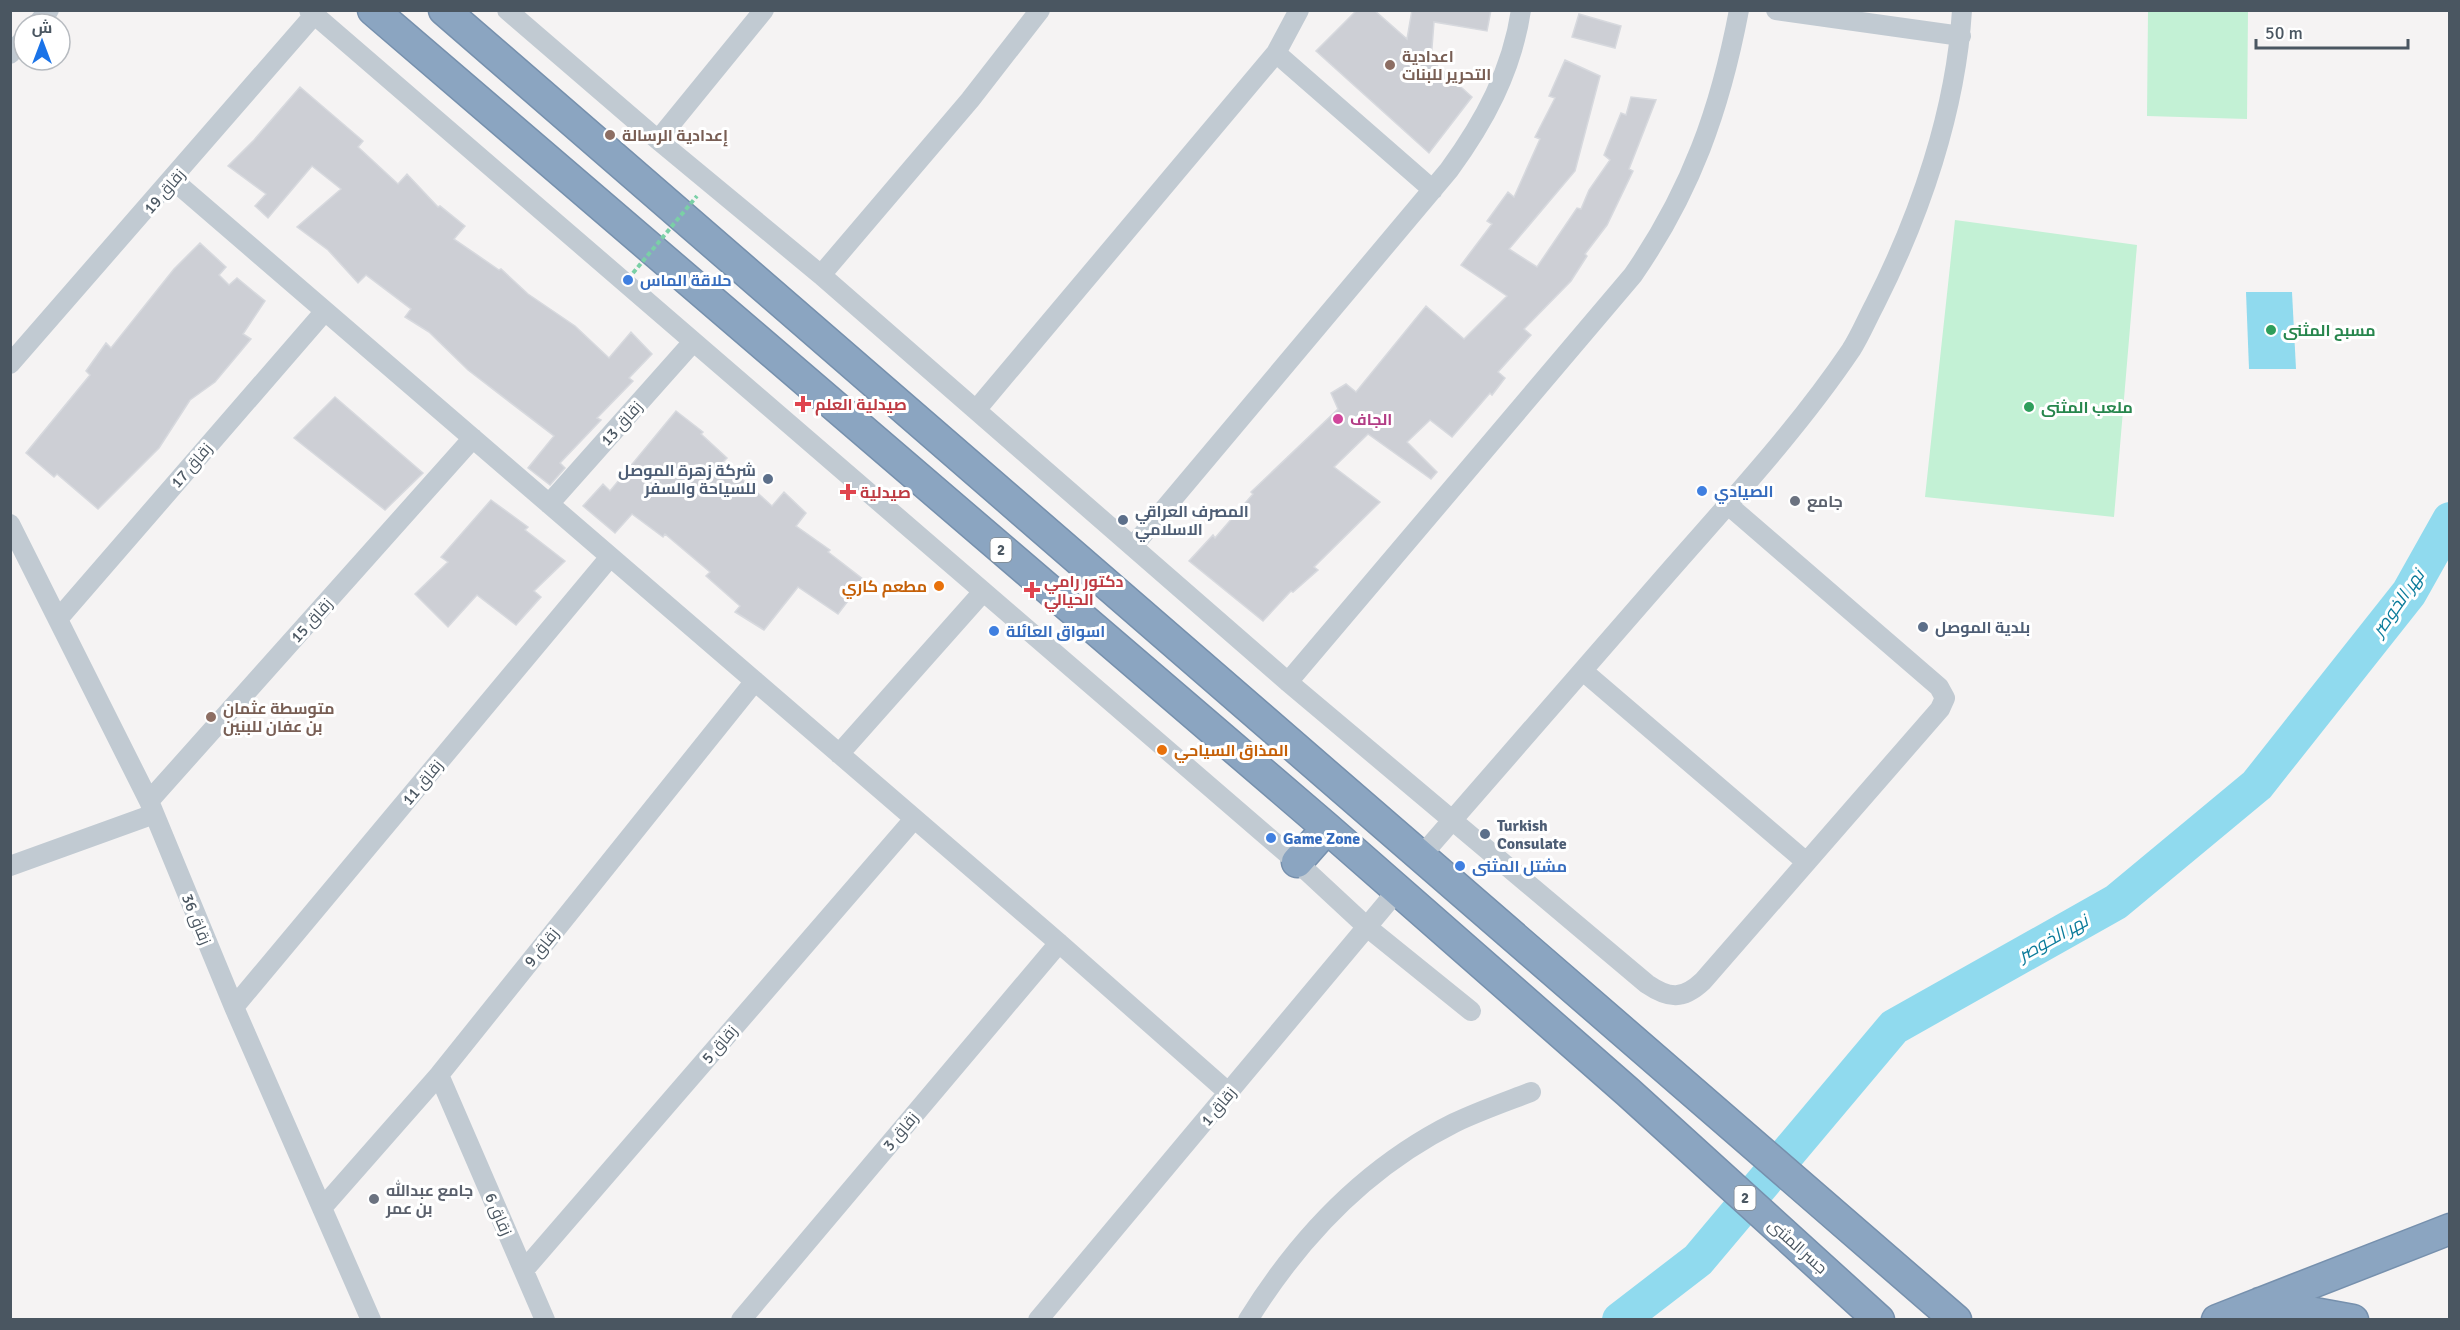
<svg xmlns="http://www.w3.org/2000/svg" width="2460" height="1330" font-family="Signika,Cairo,sans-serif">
	<rect width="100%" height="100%" fill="#f5f3f3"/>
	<path fill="#c3f1d5" d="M2148,11h100l-1,108 -100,-3z
		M1955,220l182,25 -23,272 -189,-20z"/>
	<path fill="#90daee" d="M2246,292h46l4,77h-47z"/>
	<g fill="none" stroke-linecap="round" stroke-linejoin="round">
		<path stroke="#90daee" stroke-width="36" d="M1620,1320l78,-60 196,-233 222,-125 141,-117 152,-192 41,-73"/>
	</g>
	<path fill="#cdcfd5" stroke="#d7d9de" stroke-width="1.5" d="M1357,10h17l33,29 5,-29h79l-4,21 -53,-9 -3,38 41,37 -43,56 -113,-102z
		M1579,14l42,12 -6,22 -43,-11z
		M1565,60l35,16 -25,95 -66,78 28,18 40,-59 4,1 8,-19 21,-30 -6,-5 17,-42 5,2 5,-18 25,3 -27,69 4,2 -26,54 -22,29 2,2 -16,25 -47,48 7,6 -33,37 7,6 -13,17 -2,-2 -38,44 -22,-17 -23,22 30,30 -6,7 -63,-45 -34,33 46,35 -66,65 4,3 -25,22 -2,-1 -28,30 -74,-60 24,-26 2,3 38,-44 -2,-2 87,-83 -7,-16 15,-9 10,8 70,-86 38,33 43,-43 -46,-31 31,-41 -5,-3 21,-29 6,5 26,-58 -5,-2 20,-39 -6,-2z
		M300,87l63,54 -5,6 40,37 9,-10 31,33 2,-1 25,20 -11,13 45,31 2,-1 27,25 47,32 34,32 22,-26 21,22 -23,24 4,3 -36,37 4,2 -41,43 5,5 -15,17 -22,-17 26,-32 -86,-66 -39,-38 -24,-15 6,-8 -45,-34 -8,8 -30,-33 -31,-23 44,-38 -29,-23 -44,52 -13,-12 11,-12 -38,-28 26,-26z
		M200,243l26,24 -7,8 10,10 8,-7 28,23 -22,33 8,5 -36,43 -25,18 -31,48 -61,61 -41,-35 -3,3 -28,-24 64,-78 -4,-4 20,-28 5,5 63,-79z
		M335,397l88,76 -38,37 -91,-72z
		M676,411l27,21 -2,2 26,24 -4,4 49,44 12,-14 22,21 -10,13 34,24 -2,2 36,28 -26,34 -40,-27 -34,43 -29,-18 5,-6 -34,-30 4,-4 -45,-38 -2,3 -31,-23 -17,19 -32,-27 20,-22 7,7z
		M491,500l37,27 -3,3 40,31 -31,30 7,6 -25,28 -39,-30 -29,32 -33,-33 33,-32 -7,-5z"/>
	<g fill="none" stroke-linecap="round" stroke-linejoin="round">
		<defs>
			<path id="highway" d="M373,10l954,818 301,264 251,228
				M444,10l1512,1310
				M1297,862l30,-34
				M2260,1303l93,17
				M2217,1320l233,-91"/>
		</defs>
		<use href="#highway" stroke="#7690ad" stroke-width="33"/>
		<path stroke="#c1cad2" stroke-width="20" d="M309,10l988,852 70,65 104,84
			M507,10l151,130 163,135 467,407 359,302c22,15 36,16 56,-3l237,-272 5,-11 -6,-11 -212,-183
			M1776,10l185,26
			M37,24l12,-14
			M1276,53l157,137
			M10,54l14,-15
			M658,140l106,-130
			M173,180l886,763 170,150
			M821,275l149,-175 70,-90
			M10,364l304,-349
			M976,410l300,-357 23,-43
			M549,504l144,-162
			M10,524l139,277 85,206 137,313
			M1134,545l315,-375c35,-48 63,-99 72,-160
			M58,619l267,-308
			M1583,671l222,190
			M1288,682l345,-407c58,-84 87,-165 106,-265
			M839,754l143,-161
			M149,801l324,-363
			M1422,855c79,-91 158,-181 236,-271 66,-76 137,-151 193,-234 9,-14 16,-31 24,-46 45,-89 81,-193 87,-294
			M10,866l144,-52
			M234,1007l376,-450
			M439,1075l106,245
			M322,1208l117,-133 316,-394
			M524,1270l390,-451
			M741,1320l318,-377
			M1038,1320l358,-428
			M1248,1320c52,-84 118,-153 206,-197 25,-12 51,-21 77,-31"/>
		<use href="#highway" stroke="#8ba5c1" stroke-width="30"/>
		<path stroke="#7ad0a6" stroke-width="4" stroke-dasharray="4.5 3" stroke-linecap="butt" d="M633,273l64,-77"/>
	</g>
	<g fill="#8d6e63" stroke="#fff" stroke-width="2">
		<circle cx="1390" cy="65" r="6"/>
		<circle cx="610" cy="135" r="6"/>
		<circle cx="211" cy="717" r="6"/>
	</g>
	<g fill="#3f7fe0" stroke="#fff" stroke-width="2">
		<circle cx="628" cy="280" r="6"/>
		<circle cx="1702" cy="491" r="6"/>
		<circle cx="994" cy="631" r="6"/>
		<circle cx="1271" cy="838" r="6"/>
		<circle cx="1460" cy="866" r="6"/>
	</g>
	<g fill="#2e9e5b" stroke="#fff" stroke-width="2">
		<circle cx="2271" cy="330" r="6"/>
		<circle cx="2029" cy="407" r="6"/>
	</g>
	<g fill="#e0444e" stroke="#fff" stroke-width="2">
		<path d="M800 395h6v6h6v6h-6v6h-6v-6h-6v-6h6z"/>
		<path d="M845 483h6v6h6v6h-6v6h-6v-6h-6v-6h6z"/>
		<path d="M1029 581h6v6h6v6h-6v6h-6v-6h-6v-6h6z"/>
	</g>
	<circle fill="#d1479c" stroke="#fff" stroke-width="2" cx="1338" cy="419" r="6"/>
	<g fill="#5c6f8a" stroke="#fff" stroke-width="2">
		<circle cx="768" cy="479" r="6"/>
		<circle cx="1123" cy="520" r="6"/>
		<circle cx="1923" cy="627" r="6"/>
		<circle cx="1485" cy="834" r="6"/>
	</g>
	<g fill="#6b7280" stroke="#fff" stroke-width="2">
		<circle cx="1795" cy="501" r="6"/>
		<circle cx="374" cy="1199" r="6"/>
	</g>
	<g fill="#e8710a" stroke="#fff" stroke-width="2">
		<circle cx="939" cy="586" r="6"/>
		<circle cx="1162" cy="750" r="6"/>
	</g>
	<g text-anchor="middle" stroke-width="6" stroke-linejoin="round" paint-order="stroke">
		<g fill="#fff" stroke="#808990" stroke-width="1.5">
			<rect x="990.5" y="538" width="21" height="24" rx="4.5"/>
			<rect x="1734.5" y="1186" width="21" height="24" rx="4.5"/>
		</g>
		<g font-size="15" font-weight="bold" fill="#4a5661">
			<text x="1001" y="555">2</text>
			<text x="1745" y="1203">2</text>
		</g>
		<g font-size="16" font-weight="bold" fill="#785e54" stroke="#fff" text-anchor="start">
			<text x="1402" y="62">اعدادية<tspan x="1402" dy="18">التحرير للبنات</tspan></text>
			<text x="622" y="141">إعدادية الرسالة</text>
			<text x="223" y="714">متوسطة عثمان<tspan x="223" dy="18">بن عفان للبنين</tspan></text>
		</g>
		<g font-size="16" fill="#4a5661" stroke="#fff">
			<text transform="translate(164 191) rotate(-49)" y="6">زقاق 19</text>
			<text transform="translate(621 423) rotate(-48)" y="6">زقاق 13</text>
			<text transform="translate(191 465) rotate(-49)" y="6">زقاق 17</text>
			<text transform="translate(311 620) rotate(-48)" y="6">زقاق 15</text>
			<text transform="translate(422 782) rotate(-50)" y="6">زقاق 11</text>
			<text transform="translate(197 919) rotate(68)" y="6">زقاق 36</text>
			<text transform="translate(541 947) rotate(-51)" y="6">زقاق 9</text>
			<text transform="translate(719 1044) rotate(-49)" y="6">زقاق 5</text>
			<text transform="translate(1218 1106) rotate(-50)" y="6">زقاق 1</text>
			<text transform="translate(900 1131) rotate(-50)" y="6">زقاق 3</text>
			<text transform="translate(499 1214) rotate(67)" y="6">زقاق 6</text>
			<text transform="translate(1798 1246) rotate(42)" y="6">جسر المثنى</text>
		</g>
		<g font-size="16" font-weight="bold" fill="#366cbe" stroke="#fff" text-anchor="start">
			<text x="640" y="286">حلاقة الماس</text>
			<text x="1714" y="497">الصيادي</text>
			<text x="1006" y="637">اسواق العائلة</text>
			<text x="1283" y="844">Game Zone</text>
			<text x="1472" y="872">مشتل المثنى</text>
		</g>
		<g font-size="16" font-weight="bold" fill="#27864d" stroke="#fff" text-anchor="start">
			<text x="2283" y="336">مسبح المثنى</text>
			<text x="2041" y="413">ملعب المثنى</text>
		</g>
		<g font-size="16" font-weight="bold" fill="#be3a42" stroke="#fff" text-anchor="start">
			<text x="815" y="410">صيدلية العلم</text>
			<text x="860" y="498">صيدلية</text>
			<text x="1044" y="587">دكتور رامي<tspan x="1044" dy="18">الحيالي</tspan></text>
		</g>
		<g font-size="16" font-weight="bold" fill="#b23c85" stroke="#fff" text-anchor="start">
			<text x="1350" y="425">الجاف</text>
		</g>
		<g font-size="16" font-weight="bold" fill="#4e5e75" stroke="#fff" text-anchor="start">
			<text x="756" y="476" text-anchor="end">شركة زهرة الموصل<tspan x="756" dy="18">للسياحة والسفر</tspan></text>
			<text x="1135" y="517">المصرف العراقي<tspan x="1135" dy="18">الاسلامي</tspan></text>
			<text x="1935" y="633">بلدية الموصل</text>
			<text x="1497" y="831">Turkish<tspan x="1497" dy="18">Consulate</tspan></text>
		</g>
		<g font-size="16" font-weight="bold" fill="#5b616d" stroke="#fff" text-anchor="start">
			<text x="1807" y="507">جامع</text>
			<text x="386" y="1196">جامع عبدالله<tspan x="386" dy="18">بن عمر</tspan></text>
		</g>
		<g font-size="16" font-weight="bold" fill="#c56008" stroke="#fff" text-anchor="end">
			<text x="927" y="592">مطعم كاري</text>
			<text x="1174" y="756" text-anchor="start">المذاق السياحي</text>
		</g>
		<g font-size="18" font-style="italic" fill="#0c7c9b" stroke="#fff">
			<text transform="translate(2398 603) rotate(-55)" y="6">نهر الخوصر</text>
			<text transform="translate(2053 938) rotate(-29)" y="6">نهر الخوصر</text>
		</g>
	</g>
	<rect width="2460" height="1330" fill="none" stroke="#4a5661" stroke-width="24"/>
	<g transform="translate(42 42)"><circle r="28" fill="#ffffff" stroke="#b7bbc0" stroke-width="1.5"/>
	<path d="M0-4.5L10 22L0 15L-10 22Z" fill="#1a73e8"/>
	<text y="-9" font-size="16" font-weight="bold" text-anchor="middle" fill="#4a5661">ش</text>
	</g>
	<path d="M2256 39v9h152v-9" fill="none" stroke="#4a5661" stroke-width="3"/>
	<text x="2265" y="39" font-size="18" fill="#4a5661" stroke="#ffffff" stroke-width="4.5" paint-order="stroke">50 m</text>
</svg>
